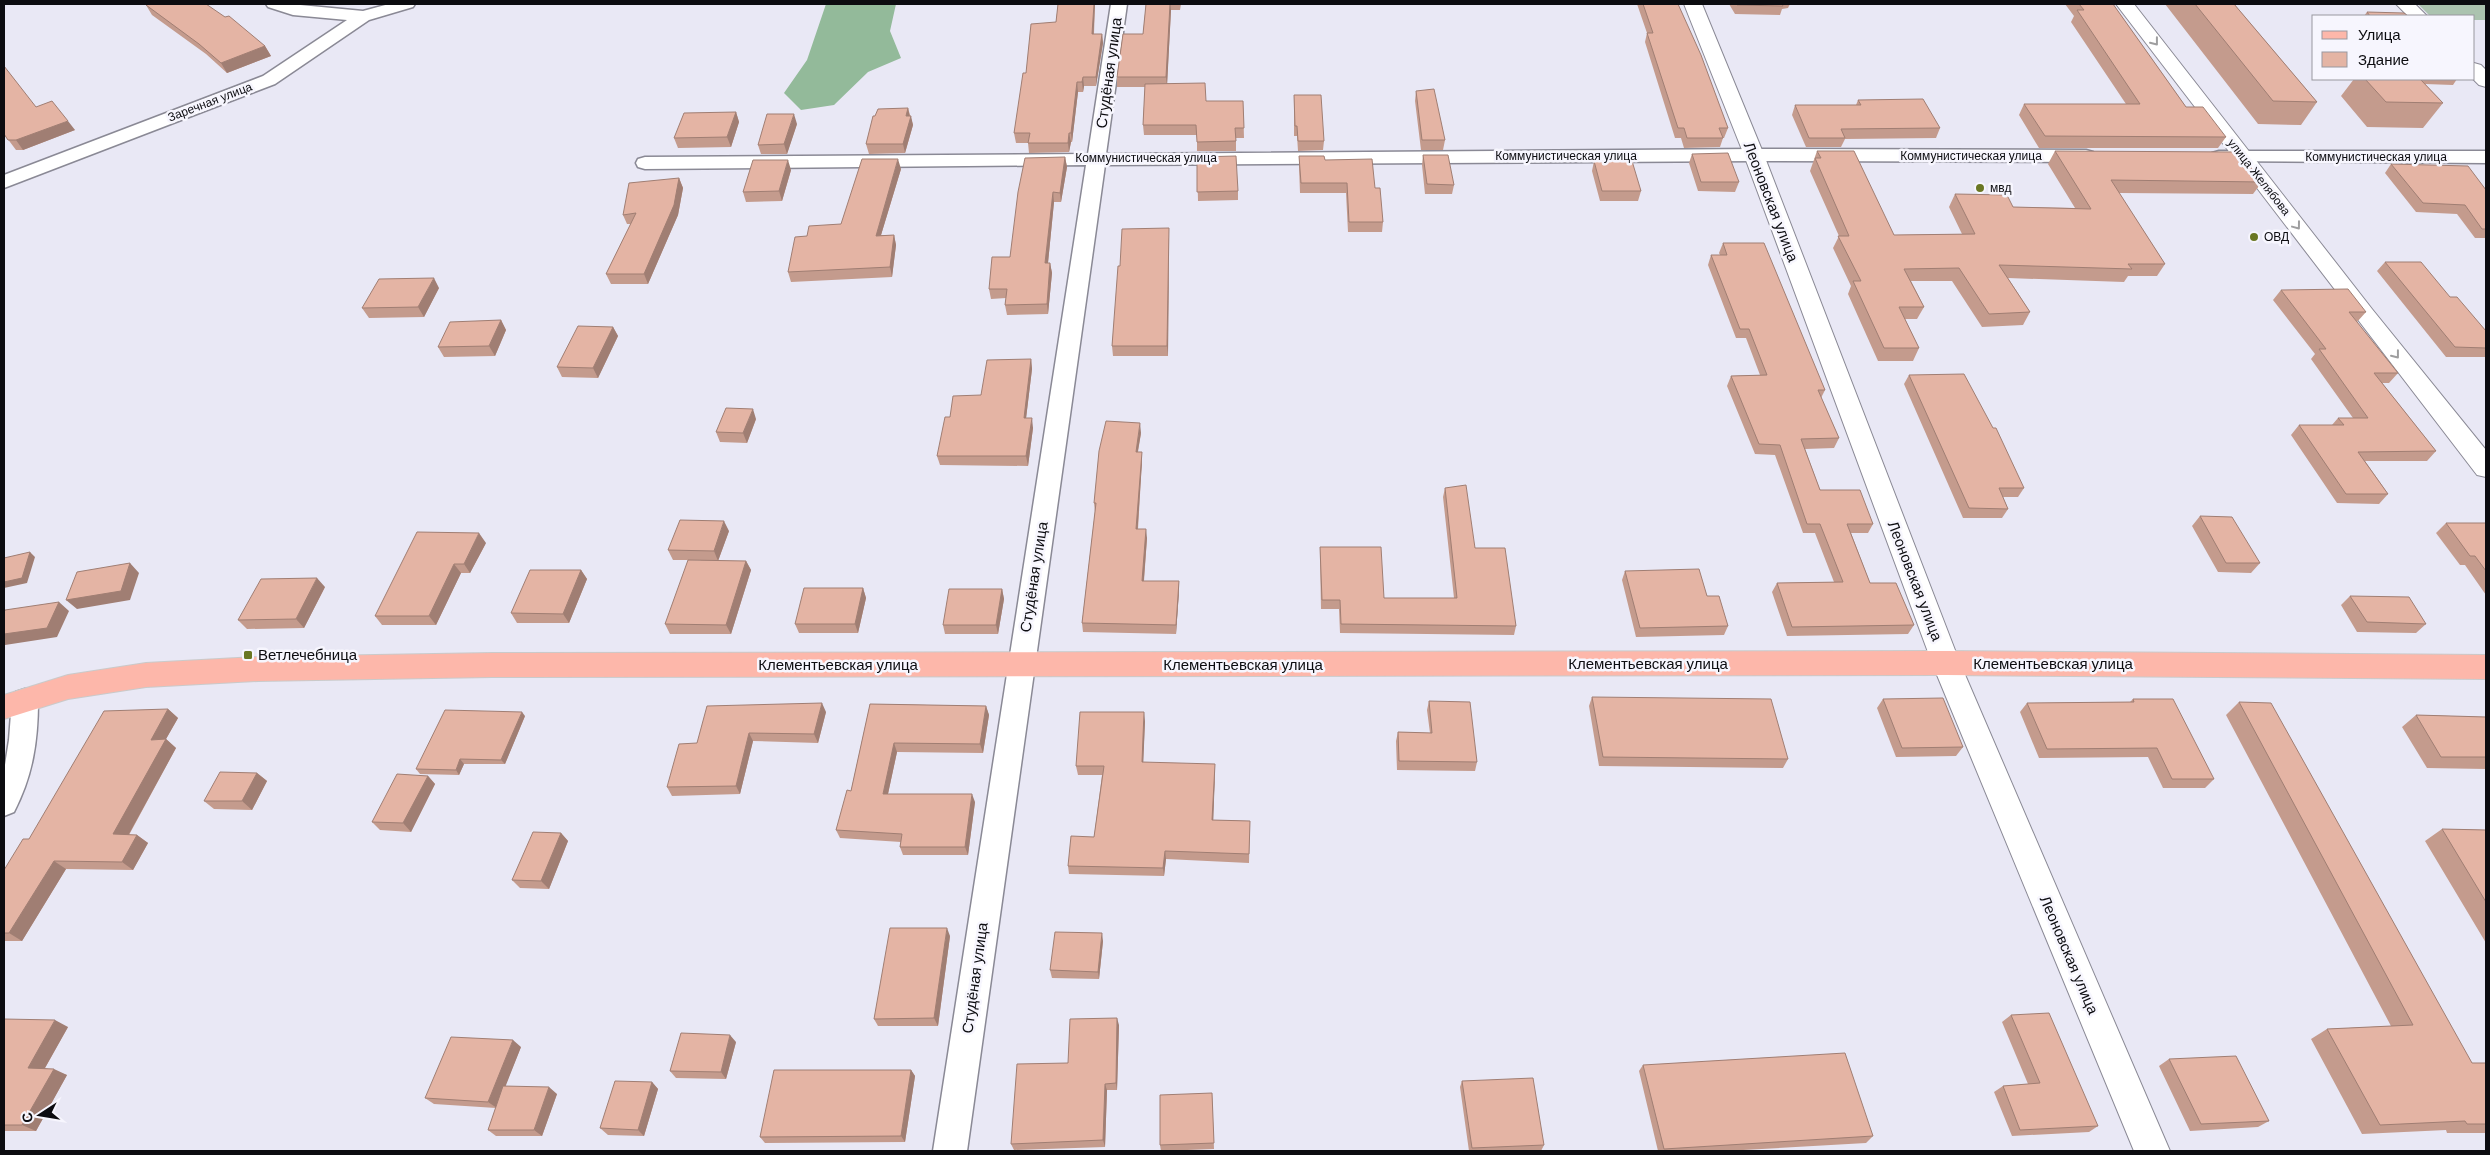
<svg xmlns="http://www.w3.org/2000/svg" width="2490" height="1155" font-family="'DM Sans',sans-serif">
	<rect width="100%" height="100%" fill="#e9e8f5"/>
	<path fill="#abc3af" d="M2418,4h68v16h-12v-4h-44z"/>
	<path fill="#93ba9a" d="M826,4h70l-6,27 11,27 -33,14 -34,33 -33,5 -17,-17 23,-33z"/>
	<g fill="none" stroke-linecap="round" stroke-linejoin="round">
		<defs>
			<path id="minor" d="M266,4h24l73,7 26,-7h26l-2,3 -44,13 -94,64 -271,104v-13l259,-99 84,-56 -54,-5 -25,-8z
				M1111,4h16l-21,150 648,-5 332,1 7,2 2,4 -2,4 -7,2 -332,-1 -649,4 -138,986h-34l153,-986 -441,4 -7,-2 -2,-4 2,-4 7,-2 443,-3z
				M2219,151h267v12l-274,-2 -2,-4 2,-4z
				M25,689l9,3 4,8c0,41 -5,75 -24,112l-10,4v-45l5,-31 3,-40 4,-8z"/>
			<path id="tertiary" d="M1684,4h18l62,151 196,508 210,488h-36l-202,-488 -188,-508z
				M2116,4h18l238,305 114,141v27l-9,-2z
				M2396,4h19l12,12h-19z
				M2474,63l7,2 5,5v17l-7,-2 -6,-6z"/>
			<path id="primary" d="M1946,651l540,4v24l-540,-4 -1454,2 -234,4 -112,6 -78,12 -64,20v-24l64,-20 78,-12 112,-6 234,-4z"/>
		</defs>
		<use href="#minor" stroke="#8a8995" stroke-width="3"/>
		<use href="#tertiary" stroke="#8a8995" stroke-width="2"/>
		<use href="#primary" stroke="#cacaca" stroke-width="2"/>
		<use href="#minor" fill="#fff" fill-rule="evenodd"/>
		<use href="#tertiary" fill="#fff" fill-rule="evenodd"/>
		<use href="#primary" fill="#fdb7aa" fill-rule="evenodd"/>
	</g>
	<path fill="#c49b8d" d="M1058,4h37l-1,30h8l1,9 -7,43h-12l-1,6h-5l-6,50h-1l-2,10 -40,1 -1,-10h-12l-2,-10 12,-60 30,-51z
		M1146,4h35l-1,6h-9l-4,73 39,18h37l1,37h-8v13h-39v-16h-53l-1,-10 2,-38h-28v-10l26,-43z
		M1637,4h41l50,124 -4,10h-1l-3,9 -36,1 -3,-10h-6l-30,-96 2,-9z
		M1729,4h61l-2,4 -6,1 -2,6 -45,-1z
		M2065,4h48l73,103 40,30 -8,11h-179l-20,-33 5,-11h102l-55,-82 3,-6z
		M2165,4h69l83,98 -16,23 -43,-1z
		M146,5l119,41 6,10 -44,17 -21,-19 -54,-39z
		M2367,12l41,4h-44z
		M2354,79h103l-4,6 -28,-1 18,19 -20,25 -56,-1 -26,-31z
		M1416,91l29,49 -2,10h-22l-6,-49z
		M1294,95l30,46 -1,9 -25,1 -1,-15h-3z
		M1858,100l82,28 -4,10 -91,1 -4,8h-35l-14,-32 3,-10h61z
		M36,107l39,23 -52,20h-7l-12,-16z
		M908,108l5,17 -8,28 -36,1 -3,-10 9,-28z
		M736,112l3,10 -8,25 -53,1 -4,-10z
		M797,124l-10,30h-26l-3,-9z
		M1817,151l77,84 68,-1 -13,-27 6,-13 58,13 62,1 -27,-44 7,-13 207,31 -9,12 -134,-1 46,71 -8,12h-29l-4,6 -116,-4 22,34 -7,13 -41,2 -30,-46h-41l13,26 -7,12h-12l14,29 -6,13h-35l-30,-67 3,-8 -18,-38 6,-12 -29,-65z
		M1692,154l47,28 -4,10 -37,-1 -9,-28z
		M1423,155l31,30 -2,9h-27l-3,-29z
		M1299,156l76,32 8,34 -1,10h-34l-2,-39h-46l-1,-27z
		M1065,157l2,10 -6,35h-7l-6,61h2l2,10 -4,41 -41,1 -2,-10 1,-7 -15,1 -2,-10 21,-32z
		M1197,157l41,34v9l-40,1z
		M1594,161l47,30 -3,10h-38l-8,-30z
		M2391,164l95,26v48h-11l-18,-24 -41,-2 -31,-39z
		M901,169l-20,66h13l2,10 -4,32 -101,5 -3,-10 19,-36 34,-12z
		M791,170l-9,31 -36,1 -3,-10z
		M679,178l4,10 -5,27 -30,69h-37l-5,-10 25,-50h-4l-4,-9z
		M1169,238l-1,118h-55l-1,-10 8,-80z
		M1723,243l102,147 -4,8 18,40 -5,10 -29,1 15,41 53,34 -5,9h-17l19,50 44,42 -6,9 -121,2 -15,-44 5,-9 57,-1 -19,-49h-12l-28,-78 -20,-1 -28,-68 4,-10 29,-1 -14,-37h-10l-28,-73 3,-10h9l-1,-2z
		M2385,262l65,35 36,34v26h-40l-69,-86z
		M439,288l-15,29 -55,1 -7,-10z
		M2281,290l85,22 -9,10 41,51 -9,10h-7l54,68 -9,10h-62l23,33 -9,10 -42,-1 -46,-68 8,-10h33l6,-7h15l-42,-59 4,-5 -42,-54z
		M501,320l5,10 -11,26 -51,1 -6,-10z
		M613,327l5,9 -20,42 -36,-1 -5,-10z
		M1031,359l1,10 -6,49 7,10 -5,38 -88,-1 -3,-9 13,-39z
		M1909,375l115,113 -6,9h-15l5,12 -6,9h-39l-59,-134z
		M756,419l-9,24 -27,-1 -4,-10z
		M1141,433l-3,19 4,9 -4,68 9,9 -3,43h35v10l-3,43 -93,-2 -1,-9 13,-111 -1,-9z
		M1445,488l30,60 41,78 -2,9 -174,-2 -1,-24h-18l-1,-53v-9l64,51h70l-11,-101z
		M2200,516l60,47 -9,10 -33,-1 -26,-46z
		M2446,523h40v72l-21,-30h-5l-24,-32z
		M729,531l-11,30h28l5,9 -20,64h-61l-5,-10 36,-64h-28l-5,-10z
		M486,543l-16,30h-9l-25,52h-54l-7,-9z
		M581,570l6,9 -18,44h-52l-6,-10z
		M1625,571l82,25 21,30 -4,9 -88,2 -14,-57z
		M325,587l-21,41 -57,1 -9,-9z
		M863,588l3,10 -8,35h-59l-4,-9z
		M1002,589l2,10 -6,35h-53l-2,-9z
		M2350,596l76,28 -10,9 -59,-1 -16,-27z
		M1592,697l196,62 -5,9 -184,-2 -10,-60z
		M1883,699l80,48 -7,9 -60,1 -19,-49z
		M2133,699l81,80 -9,9h-42l-15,-31 -109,1 -19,-46 7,-9 103,-1z
		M1429,701l48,61 -2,9 -78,-1 -1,-29 2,-9 32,1 -3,-23z
		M2239,702l233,361h14v70h-39l-1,-3 -84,4 -51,-95 16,-10 64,-3 -165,-311z
		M870,704l116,2 3,9 -6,38 -86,-1 -9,42 87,8 -7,53h-65l-3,-8 1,-5 -61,-4 -4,-8 15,-39z
		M168,709l10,9 -12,21 10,9 -47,87h8l11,8 -15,27 -67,-1 -44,72h-18v-71l25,-31z
		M826,712l-8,31 -65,-2 -13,53 -68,2 -5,-9 30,-44z
		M2416,715l70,2v52l-59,-1 -25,-41z
		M525,716l-20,48h-41l-5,11 -39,-1 -4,-5z
		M1145,721l-2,41 72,10 -2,48 37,1 -1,42 -83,-4 -2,17 -95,-2 -1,-8 26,-29 8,-62h-24l-2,-9z
		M257,773l10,8 -15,29 -38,-1 -10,-8z
		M428,776l7,8 -24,48 -31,-2 -8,-8z
		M2442,829l44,1v113l-61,-102z
		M561,833l7,8 -19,48 -29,-1 -8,-8z
		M950,936l-12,90h-60l-4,-7z
		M1103,941l-4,38 -47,-1 -2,-8z
		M2011,1015l87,111 -9,6 -77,4 -18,-44 9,-6 25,-2 -26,-62z
		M4,1019l64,8 -23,41 22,7 -31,56h-32z
		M1119,1025l-2,65h-10l-2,57 -91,3 -3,-6 57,-81z
		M736,1042l-10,37 -50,-1 -6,-7z
		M521,1047l-16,39 52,8 -15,42h-46l-8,-6 8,-22 -62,-4 -9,-6z
		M2169,1059l100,62 -11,6 -68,4 -31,-65z
		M1643,1065l230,71 -7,7 -141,8h-67l-19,-80z
		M911,1070l4,6 -10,66 -140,1 -5,-6z
		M1462,1081l82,64 -3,6h-72l-9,-64z
		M652,1082l6,7 -14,47 -36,-1 -8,-7z
		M1212,1093l2,56 -53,2 -1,-6z"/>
	<path fill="#a07e73" d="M1094,4h1l-2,39 -1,-9z
		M1170,4l1,6 -4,77 -1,-10z
		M1102,34l1,9 -7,43v-9z
		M265,46l6,10 -44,17 -6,-10z
		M1083,77l1,9 -1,6 -1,-10z
		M1077,82l1,10 -6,50 -1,-9z
		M908,108l2,10 1,-2 2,9 -8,28 -2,-9 3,-28z
		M736,112l3,10 -8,25 -4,-10z
		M794,114l3,10 -10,30 -3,-10z
		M68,121l7,9 -52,20 -7,-10z
		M1069,133l2,9 -2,10 -1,-9z
		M1065,157l2,10 -6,35 -1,-9z
		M898,159l3,10 -23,76 -2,-9z
		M788,160l3,10 -9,31 -3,-10z
		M679,178l4,10 -5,27 -30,69 -4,-10z
		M1053,192l1,10 -7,71 -2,-10z
		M1169,228v10l-1,118 -1,-10z
		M894,235l2,10 -4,32 -2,-10z
		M1050,263l2,10 -4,41 -1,-10z
		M434,278l5,10 -15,29 -6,-10z
		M501,320l5,10 -11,26 -6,-10z
		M613,327l5,9 -20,42 -5,-10z
		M1031,359l1,10 -7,58 -1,-9z
		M753,409l3,10 -9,24 -4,-10z
		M1032,418l1,10 -5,38 -2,-10z
		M1140,423l1,10 -5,28v-9z
		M1142,452v9l-5,77 -1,-9z
		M724,521l5,10 -11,30 -4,-10z
		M1146,529l1,9 -4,52 -1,-9z
		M479,533l7,10 -16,30 -6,-9z
		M30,552l5,5 -8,26 -23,5v-6z
		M746,561l5,9 -20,64 -5,-9z
		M130,563l9,10 -9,27 -53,9 -11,-9z
		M454,564l7,9 -25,52 -7,-9z
		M581,570l6,9 -18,44 -6,-9z
		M317,578l8,9 -21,41 -8,-9z
		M1179,581v10l-3,43v-9z
		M863,588l3,10 -8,35 -3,-9z
		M1002,589l2,10 -6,35 -2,-9z
		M59,602l10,9 -12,26 -52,8 -1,-1v-10z
		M822,703l4,9 -8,31 -4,-9z
		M986,706l3,9 -6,38 -3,-9z
		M168,709l10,9 -12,21 10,9 -52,95 -11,-9 38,-94z
		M522,712l3,4 -20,48 -4,-4z
		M1144,712l1,9 -2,49 -1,-8z
		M749,733l4,8 -13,53 -4,-8z
		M894,743l3,9 -11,51 -3,-9z
		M460,759l4,5 -5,11 -3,-5z
		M1215,764v8l-2,56 -1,-8z
		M257,773l10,8 -15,29 -10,-9z
		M428,776l7,8 -24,48 -8,-9z
		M972,794l3,8 -7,53 -3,-8z
		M561,833l7,8 -19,48 -8,-8z
		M137,835l11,8 -15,27 -11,-8z
		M1165,851l1,8 -2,17 -1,-8z
		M54,861l12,8 -44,72 -13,-8z
		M947,928l3,8 -12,90 -4,-8z
		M1102,933l1,8 -4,38 -1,-7z
		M1117,1018l2,7 -2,65 -1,-7z
		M55,1020l13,7 -27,48 -13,-7z
		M730,1035l6,7 -10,37 -5,-7z
		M513,1040l8,7 -24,61 -9,-6z
		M54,1069l13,6 -31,56 -14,-6z
		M911,1070l4,6 -10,66 -4,-6z
		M652,1082l6,7 -14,47 -6,-6z
		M1105,1084l2,6 -2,57 -2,-7z
		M549,1087l8,7 -15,42 -8,-6z"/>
	<path fill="#e4b4a4" stroke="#a07e73" d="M149,4h57l19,13 4,-1 36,30 -44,17 -22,-19 -53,-39z
		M1058,4h36l-2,30h10l-6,43h-13l-1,5h-5l-6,51h-2l-1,10h-40l2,-10h-16l9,-60h3l5,-49 25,-2z
		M1146,4h24l-4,73h-49l6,-43h20z
		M1643,4h35l23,51 27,73h-9l4,10h-36l-3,-10h-6l-31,-95h6z
		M1737,4h45l1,2 -46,-1z
		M2079,4h34l73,103h17l23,30 -181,-1 -21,-32h116l-63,-94h7z
		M2195,4h39l83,98 -44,-1z
		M2367,12l37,1 4,3h-38z
		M4,66l32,41 16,-6 16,20 -52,19h-8l-4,-6v-15h1l-1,-1z
		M2365,79h55l23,24 -57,-1z
		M1205,83l1,18h37l1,27h-9l1,13 -39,1 -1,-17h-53l2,-41z
		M1434,89l11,51h-23l-6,-49z
		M1294,95h27l3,46h-26l-1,-15h-2z
		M1923,99l17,29 -99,1 4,9h-36l-14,-33h66l-3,-5z
		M908,108l-2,8h5l-8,28h-37l7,-28h2l3,-7z
		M736,112l-9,25 -53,1 10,-25z
		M767,114h27l-10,30 -26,1z
		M1817,151h37l40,84 81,-1 -20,-40 52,1 6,12 78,2 -36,-58 184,1 23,30 -151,-2 54,84h-37l4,5 -133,-4 31,47 -41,2 -30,-46 -55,1 20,38h-25l20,41h-35l-31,-67h8l-23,-45h11l-34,-78h6z
		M1728,153l11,29h-38l-9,-28z
		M1423,155h25l6,30 -27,-1z
		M1236,156l2,35 -41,1v-35z
		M1299,156h25l1,4 47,-1 3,29h5l3,34h-34l-2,-39h-46z
		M1065,157l-5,36 -7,-1 -8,71h5l-3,41 -42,1 2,-16h-18l3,-32h18l8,-65 7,-34z
		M862,159h36l-22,77 18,-1 -4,32 -102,5 7,-35 12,-1 2,-10 32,-2z
		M753,160h35l-9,31 -36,1z
		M1594,161h38l9,30h-39z
		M2391,164l77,2 18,24v39h-4l-17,-24 -42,-2z
		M679,178l-5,27 -30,69h-38l30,-61 -13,2 6,-32z
		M1169,228l-2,118h-55l6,-80h2l2,-37z
		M1723,243h41l61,147h-7l21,48 -38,1 19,51h40l13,34h-26l23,59h26l18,42 -122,2 -15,-44 66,-1 -23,-58h-13l-27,-79 -21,-1 -28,-68 36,-1 -18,-46h-9l-29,-74h16z
		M2385,262h36l29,35h7l29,34v17l-31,-1z
		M434,278l-16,29 -56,1 17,-29z
		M2348,289l18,23h-17l49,61h-24l62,78 -78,1 30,42h-42l-47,-69h45l-6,-7h30l-49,-69h7l-45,-59z
		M501,320l-12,26 -51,1 12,-25z
		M578,326l35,1 -20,41 -36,-1z
		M1031,359l-7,59h8l-6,38h-89l8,-39h5l3,-21 28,-1 6,-35z
		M1964,374l29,54h3l28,60h-25l9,21 -39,-1 -60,-133z
		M726,408l27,1 -10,24 -27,-1z
		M1106,421l34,2 -4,29h6l-6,77h10l-4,52h37l-3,44 -94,-2 14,-120h-2l5,-52z
		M1466,485l9,63h30l11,78 -175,-2 -1,-24h-18l-2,-53h61l3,51h73l-12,-110z
		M2200,516l32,1 28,46h-34z
		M680,520l44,1 -10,30 -46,-1z
		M2446,523h40v48l-11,-15h-5z
		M417,532l62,1 -15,31h-10l-25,52h-54z
		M30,552l-8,26 -18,4v-24z
		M688,560l58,1 -20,64 -61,-1z
		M130,563l-9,28 -55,9 11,-28z
		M1699,569l8,27h12l9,30 -88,2 -15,-57z
		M530,570h51l-18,44 -52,-1z
		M317,578l-21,41 -58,1 23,-41z
		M804,588h59l-8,36h-60z
		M949,589h53l-6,36h-53z
		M2350,596l59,1 17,27 -59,-2z
		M59,602l-12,26 -43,6v-21l1,-3z
		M1592,697l179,2 17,60 -185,-2z
		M1943,698l20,49 -61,1 -19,-49z
		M2133,699h40l41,80h-42l-15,-31 -110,1 -20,-46 107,-1z
		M1429,701l41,1 7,60 -78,-1 -1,-29 34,1z
		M2239,702l32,1 201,360h14v61h-19l-2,-3 -85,4 -53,-96 86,-4z
		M822,703l-8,31 -65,-1 -13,53 -69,1 12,-43 18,-1 10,-37z
		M870,704l116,2 -6,38 -86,-1 -11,51h89l-7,53h-65l2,-13 -66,-4 11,-40 4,1z
		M168,709l-17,31 15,-1 -53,95 24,1 -15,27 -68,-1 -45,72h-5v-63l19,-31h6l75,-128z
		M445,710l77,2 -21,48 -41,-1 -4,11 -40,-1z
		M1080,712h64l-2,50 73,2 -3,56 38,1 -1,33 -84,-3 -2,17 -95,-2 3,-30 23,1 10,-71h-28z
		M2416,715l70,2v40h-45z
		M220,772l37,1 -15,28h-38z
		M397,774l31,2 -25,47 -31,-1z
		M2442,829l44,1v72z
		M533,832l28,1 -20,48 -29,-1z
		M890,928h57l-13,90 -60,1z
		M1055,932l47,1 -4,39 -48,-2z
		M2049,1013l49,113 -78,4 -17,-44 37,-3 -29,-68z
		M1117,1018l-1,65 -11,1 -2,56 -92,4 6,-80 51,-1 2,-44z
		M4,1019l51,1 -27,48 26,1 -32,56h-18z
		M681,1033l49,2 -9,37 -51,-1z
		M451,1037l62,3 -25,62 -63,-4z
		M1845,1053l28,83 -209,13 -21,-84z
		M2236,1056l33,65 -68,3 -32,-65z
		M774,1070h137l-10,66 -141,1z
		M1533,1078l11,67 -72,3 -10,-67z
		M615,1081l37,1 -14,48 -38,-2z
		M503,1086l46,1 -15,43h-46z
		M1212,1093l2,50 -54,2v-50z"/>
	<defs><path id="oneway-chevron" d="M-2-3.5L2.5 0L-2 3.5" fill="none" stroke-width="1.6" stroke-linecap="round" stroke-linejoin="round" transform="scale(1.25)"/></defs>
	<g stroke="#9e9e9f">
		<use href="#oneway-chevron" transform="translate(2155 42) rotate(52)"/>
		<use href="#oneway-chevron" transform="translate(2297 226) rotate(53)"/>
		<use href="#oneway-chevron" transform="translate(2396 355) rotate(52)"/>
	</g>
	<g fill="#6a7723" stroke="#f7f6fe" stroke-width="2">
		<circle cx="1980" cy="188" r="5"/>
		<circle cx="2254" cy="237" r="5"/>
		<rect x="243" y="650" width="10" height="10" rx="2.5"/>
	</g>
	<g text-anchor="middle" stroke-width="5" stroke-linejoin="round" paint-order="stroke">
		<g font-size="12" fill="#0c0c10" stroke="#f7f6fe">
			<text transform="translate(210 102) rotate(-21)" y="4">Заречная улица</text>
			<text x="1566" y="160">Коммунистическая улица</text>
			<text x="1971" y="160">Коммунистическая улица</text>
			<text x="2376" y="161">Коммунистическая улица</text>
			<text x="1146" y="162">Коммунистическая улица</text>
			<text transform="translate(2259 177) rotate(52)" y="4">улица Желябова</text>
		</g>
		<g font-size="12" fill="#0c0c10" stroke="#f7f6fe" text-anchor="start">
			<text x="1990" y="192">мвд</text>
			<text x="2264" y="241">ОВД</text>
		</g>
		<g font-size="15" fill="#0c0c10" stroke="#f7f6fe">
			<text transform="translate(1109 73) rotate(-82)" y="5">Студёная улица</text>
			<text transform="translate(1771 202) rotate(69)" y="5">Леоновская улица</text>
			<text transform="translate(1034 577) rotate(-81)" y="5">Студёная улица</text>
			<text transform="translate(1915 581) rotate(69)" y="5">Леоновская улица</text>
			<text x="1648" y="669">Клементьевская улица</text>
			<text x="2053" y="669">Клементьевская улица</text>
			<text x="838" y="670">Клементьевская улица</text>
			<text x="1243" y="670">Клементьевская улица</text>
			<text transform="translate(2069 955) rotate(67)" y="5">Леоновская улица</text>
			<text transform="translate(975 978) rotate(-82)" y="5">Студёная улица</text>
		</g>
		<g font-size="15" fill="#0c0c10" stroke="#f7f6fe" text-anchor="start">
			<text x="258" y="660">Ветлечебница</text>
		</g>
	</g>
	<rect width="2490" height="1155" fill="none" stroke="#0c0c10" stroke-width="10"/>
	<rect x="2312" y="15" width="162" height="65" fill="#f7f6fe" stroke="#99989f"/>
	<rect x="2322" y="31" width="25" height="8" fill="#fdb7aa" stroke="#99989f"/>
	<text x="2358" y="40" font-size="15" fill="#0c0c10">Улица</text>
	<rect x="2322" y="52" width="25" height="15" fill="#e4b4a4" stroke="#99989f"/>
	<text x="2358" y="65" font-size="15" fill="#0c0c10">Здание</text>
	<g transform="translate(40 1115) rotate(258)" stroke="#f7f6fe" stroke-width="4" paint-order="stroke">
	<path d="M0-4L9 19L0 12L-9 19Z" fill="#0c0c10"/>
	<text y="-8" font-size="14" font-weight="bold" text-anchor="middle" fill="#0c0c10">С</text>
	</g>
</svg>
